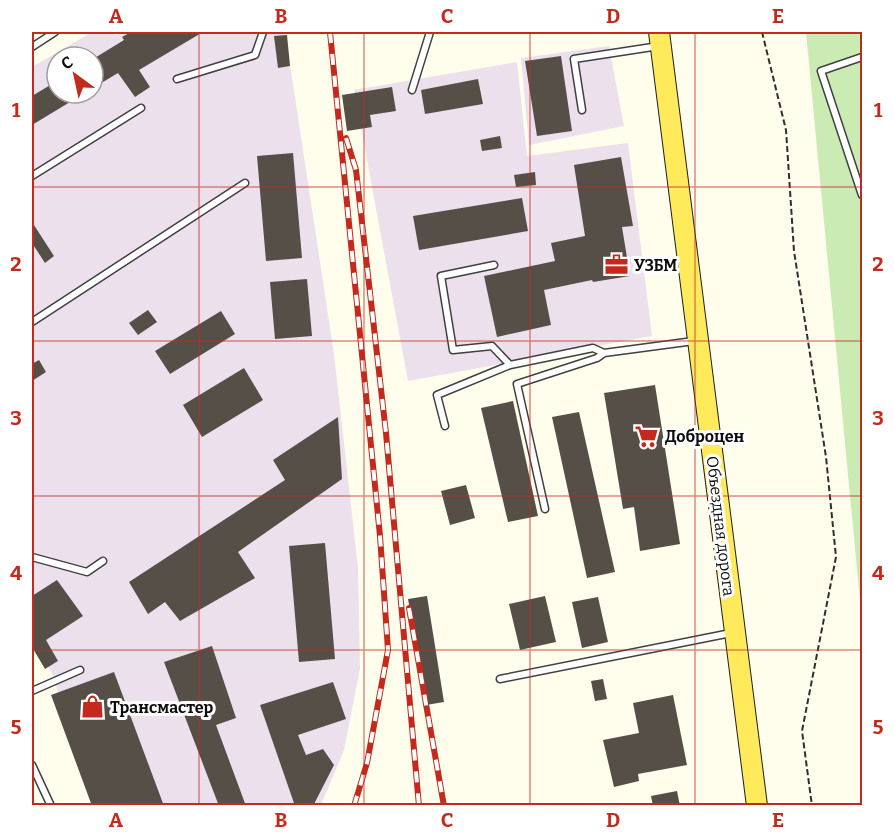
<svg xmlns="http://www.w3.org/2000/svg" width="894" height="837" font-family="Bitter,serif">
	<rect width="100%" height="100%" fill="#fffdec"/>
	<path fill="#ece0ec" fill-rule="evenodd" d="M92,32h16l8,3 6,-3h163l49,322 24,214 2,101 -16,81 -23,55h-226l-42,-129 -21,-41v-568zM57,57h36v36h-36z
		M609,46l15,80 -95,19 -8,-87z
		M517,62l10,94 101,-13 24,193 -244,45 -54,-291z"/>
	<path fill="#caebb4" d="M806,32h56v596v-6z"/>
	<path fill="#564f48" d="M131,32h72l-64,38 11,17 -15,10 -17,-24 -25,15v-29l31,-19 -2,-3z
		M287,35l3,31 -12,2 -4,-32z
		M561,56l11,75 -35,5 -12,-75z
		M478,79l5,25 -58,10 -4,-24z
		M57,81v12h28l-53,32v-29z
		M392,87l4,24 -26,4 2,12 -25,4 -5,-36z
		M500,136l2,12 -20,3 -2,-11z
		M293,153l9,105 -36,3 -9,-105z
		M621,157l12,69 -11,1 8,49 -37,6 -1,-2 -48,10 7,35 -54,12 -13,-61 71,-15 -4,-18 34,-7 -11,-71z
		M535,172l1,13 -20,2 -2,-12z
		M522,198l6,33 -109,19 -6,-34z
		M32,222l22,34 -9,7 -13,-20z
		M307,279l5,57 -37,3 -5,-57z
		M148,310l9,12 -19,13 -9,-12z
		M221,311l14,23 -65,40 -15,-23z
		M39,360l7,12 -14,9v-17z
		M244,368l19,32 -61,37 -19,-32z
		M655,385l25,159 -40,7 -6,-44 -11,2 -19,-116z
		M513,401l25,115 -30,6 -27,-114z
		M579,412l36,160 -28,6 -35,-161z
		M338,417l4,62 -104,73 17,26 -75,43 -15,-19 -17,12 -19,-32 156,-102 -12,-20z
		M466,485l9,33 -25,7 -9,-34z
		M325,543l10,116 -36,3 -10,-116z
		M57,580l26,36 -37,24 12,21 -13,8 -13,-22v-51z
		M427,596l17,106 -18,3 -18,-106z
		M545,596l11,46 -36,8 -11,-46z
		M598,597l10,45 -26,6 -10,-46z
		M212,646l24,72 -20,7 30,81h-27l-55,-144z
		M114,672l50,134h-72l-41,-111z
		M603,679l4,20 -12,2 -4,-20z
		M333,682l13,37 -48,16 8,20 17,-6 11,16 -21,41h-18l-35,-101z
		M673,695l14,70 -49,9 1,7 -25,6 -11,-47 36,-7 -6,-30z
		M677,791l3,15h-27l-2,-10z"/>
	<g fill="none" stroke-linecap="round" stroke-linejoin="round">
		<defs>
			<path id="lane" d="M32,47l23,-15
				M862,57l-41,14 41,124
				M177,79l78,-24 8,-23
				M412,90l18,-58
				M582,110l-8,-51 85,-13
				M32,176l109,-68
				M494,265l-53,11 12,74 39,-4 18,19
				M32,322l213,-139
				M445,426l-8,-31 73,-30 83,-17 11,5
				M545,509l-28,-125 80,-26 7,-5 90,-12
				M32,557l55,15 16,-11
				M500,679l231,-46
				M32,691l48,-21
				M32,765l19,41"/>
			<path id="primary" d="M659,32l98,774"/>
		</defs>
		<use href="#lane" stroke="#404040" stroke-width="9"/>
		<use href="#primary" stroke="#1e1e1e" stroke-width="22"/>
		<path stroke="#2f2f2f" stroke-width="2" stroke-dasharray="6 3" stroke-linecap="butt" d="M762,32l24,98 8,121 32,206 10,100 -34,174 10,75"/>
		<use href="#lane" stroke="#fff" stroke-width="6"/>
		<use href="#primary" stroke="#ffea5c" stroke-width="20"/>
		<defs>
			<path id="rail" d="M330,32l50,504 8,114 -21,113 -13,43
				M346,138l10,32 30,263 33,373
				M409,608l35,198"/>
		</defs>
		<use href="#rail" stroke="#c4291d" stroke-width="6"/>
		<use href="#rail" stroke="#fff" stroke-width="4" stroke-dasharray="11" stroke-linecap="butt"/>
	</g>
	<path fill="none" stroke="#c4291d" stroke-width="1.5" stroke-opacity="0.55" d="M199,32v774M364,32v774M530,32v774M695,32v774M32,187h830M32,341h830M32,496h830M32,650h830"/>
	<defs>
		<symbol id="office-bare" viewBox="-9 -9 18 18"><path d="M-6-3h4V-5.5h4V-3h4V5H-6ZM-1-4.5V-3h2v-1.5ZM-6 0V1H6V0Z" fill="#c4291d" stroke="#fff" stroke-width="2.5" paint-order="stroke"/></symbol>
		<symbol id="supermarket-bare" viewBox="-9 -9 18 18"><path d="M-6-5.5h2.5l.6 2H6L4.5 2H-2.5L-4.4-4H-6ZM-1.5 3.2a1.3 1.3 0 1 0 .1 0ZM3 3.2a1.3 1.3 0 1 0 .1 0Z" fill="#c4291d" stroke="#fff" stroke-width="2.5" paint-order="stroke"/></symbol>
		<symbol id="shop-bare" viewBox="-9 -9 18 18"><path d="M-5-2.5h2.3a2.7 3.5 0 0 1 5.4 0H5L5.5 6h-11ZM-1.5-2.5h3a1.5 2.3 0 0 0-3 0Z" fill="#c4291d" stroke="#fff" stroke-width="2.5" paint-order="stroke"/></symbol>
	</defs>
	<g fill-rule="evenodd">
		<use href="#office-bare" x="600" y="248" width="33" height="33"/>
		<use href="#supermarket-bare" x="630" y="420" width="33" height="33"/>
		<use href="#shop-bare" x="76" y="690" width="33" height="33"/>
	</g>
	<g text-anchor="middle" stroke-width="6" stroke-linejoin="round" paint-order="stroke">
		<g font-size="16" font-weight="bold" fill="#0d0d0d" stroke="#fff" text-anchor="start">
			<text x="634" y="271">УЗБМ</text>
			<text x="665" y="442">Доброцен</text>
			<text x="110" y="713">Трансмастер</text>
		</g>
		<g font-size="16" fill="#0d0d0d" stroke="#fff">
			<text transform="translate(721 526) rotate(83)" y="6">Объездная дорога</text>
		</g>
	</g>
	<rect width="894" height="837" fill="none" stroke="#ffffff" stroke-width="66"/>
	<g transform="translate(75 75) rotate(327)"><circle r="28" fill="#ffffff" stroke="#9e9e9e" stroke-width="1.5"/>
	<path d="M0-4.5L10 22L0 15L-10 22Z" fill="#c4291d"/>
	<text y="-9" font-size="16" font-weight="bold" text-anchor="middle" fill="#0d0d0d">С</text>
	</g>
	<rect x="33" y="33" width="828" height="771" fill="none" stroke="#c4291d" stroke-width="2"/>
	<g font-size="20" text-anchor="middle" font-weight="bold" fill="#c4291d">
		<text x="116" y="23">A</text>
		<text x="281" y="23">B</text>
		<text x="447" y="23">C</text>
		<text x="613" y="23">D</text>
		<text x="778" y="23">E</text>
		<text x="16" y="117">1</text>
		<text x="878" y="117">1</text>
		<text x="16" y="271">2</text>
		<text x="878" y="271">2</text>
		<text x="16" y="425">3</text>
		<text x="878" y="425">3</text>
		<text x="16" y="580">4</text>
		<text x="878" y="580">4</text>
		<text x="16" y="734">5</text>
		<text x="878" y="734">5</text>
		<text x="116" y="827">A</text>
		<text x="281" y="827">B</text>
		<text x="447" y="827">C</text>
		<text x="613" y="827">D</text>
		<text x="778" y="827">E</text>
	</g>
</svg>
